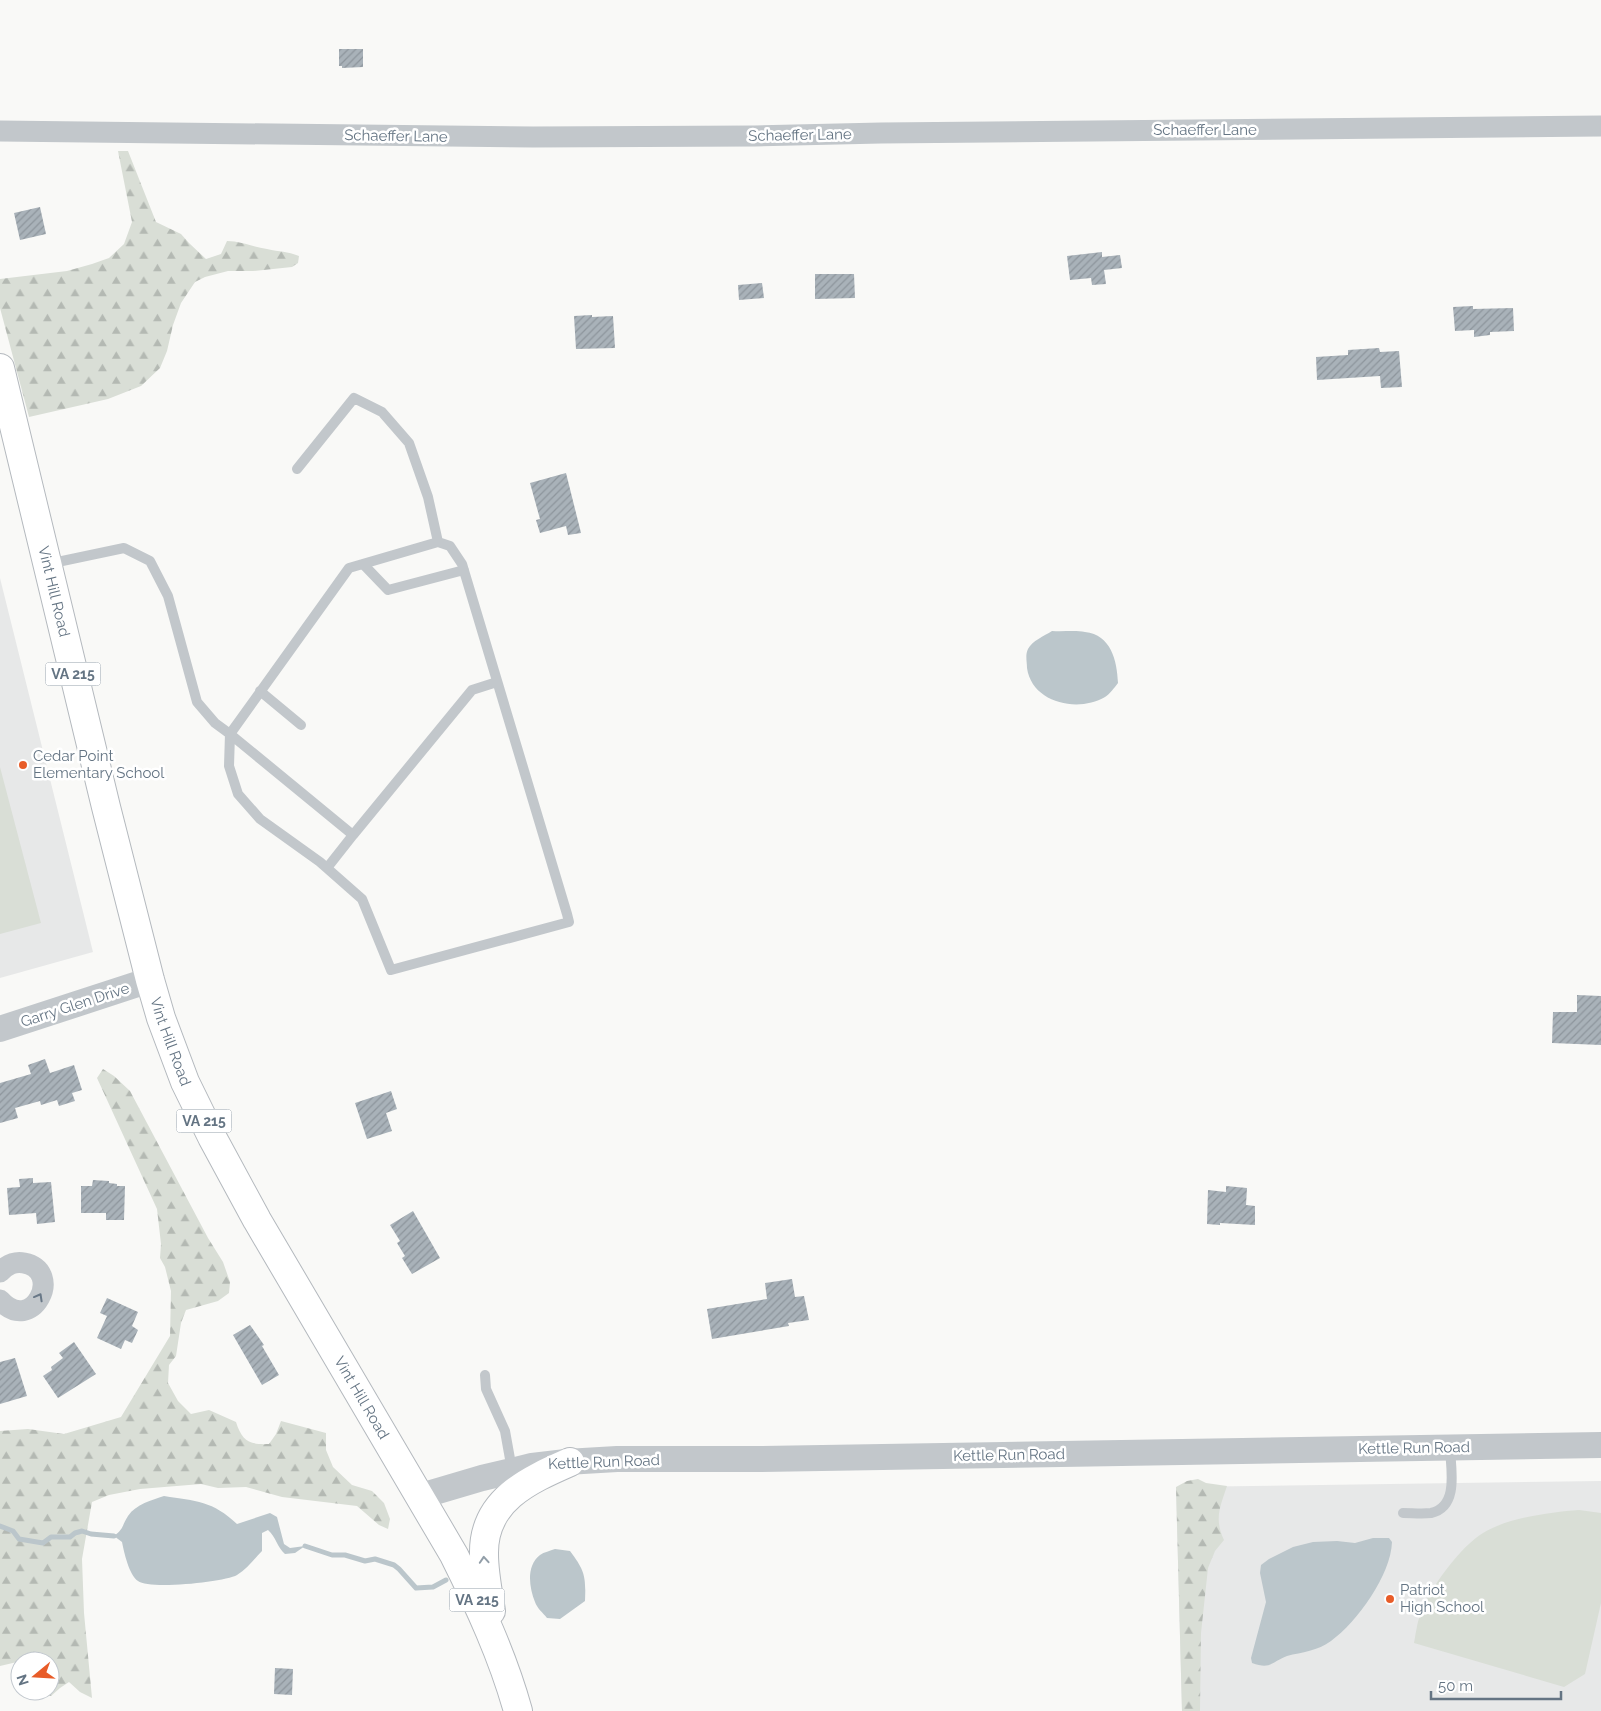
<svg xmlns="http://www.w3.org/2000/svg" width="1601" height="1711" font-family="Raleway,sans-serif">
	<defs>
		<pattern id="forest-firs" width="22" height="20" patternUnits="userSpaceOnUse" patternTransform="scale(1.25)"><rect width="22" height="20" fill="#d9ded6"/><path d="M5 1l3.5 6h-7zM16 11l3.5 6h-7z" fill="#b4b9b3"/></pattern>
		<pattern id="building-hatch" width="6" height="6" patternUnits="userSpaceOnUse" patternTransform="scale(1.25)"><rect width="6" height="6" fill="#a9b2b9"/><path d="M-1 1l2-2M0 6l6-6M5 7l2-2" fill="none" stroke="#8d959c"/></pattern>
	</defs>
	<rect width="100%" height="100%" fill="#f9f9f7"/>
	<path fill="#e7e8e8" d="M0,578l93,374 -93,26z
		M1601,1481v230h-419l-6,-224z"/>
	<path fill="#d9ded6" d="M0,767l41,156 -41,11z
		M1579,1510l22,3v90l-16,71 -21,13 -150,-44c2,-10 3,-21 7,-30 8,-24 40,-67 62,-80 24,-15 68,-21 96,-23z"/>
	<path fill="url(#forest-firs)" d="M118,151h10l28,71 25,12 8,9 17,16 15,-5 6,-13c14,0 26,6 40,8 13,3 20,2 32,7l-1,7 -6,4 -39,4h-25l-23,6 -10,5 -14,21 -8,22 -6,26 -7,17 -19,18 -33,13 -79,18 -29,-109v-29l67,-8 25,-7 17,-6 15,-14 8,-22z
		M103,1069l11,7 16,15 78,147 15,24 7,20 -1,11 -11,8 -32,9 -5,13 -5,33 -7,9 -1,18 10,18 13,13 18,-4 27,12c6,19 13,23 33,22l7,-10 5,-13 45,12v17l7,17 19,18 20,6 12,12 6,16 -2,10 -9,-4 -22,-19 -75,-9 -36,-10 -28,1 -17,-4 -61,5 -31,6 -17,7 -10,57 2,54 8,85 -12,-6 -11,-10 -9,6 -9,8 -6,-2 -2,-3h7v-30h-30v3l-3,-2 -17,4v-235l28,-2 36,5 57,-17 49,-81 1,-45 -6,-24 -5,-9 1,-14 -4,-35 -60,-131z
		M1198,1479l8,4 21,3c-7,21 -13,33 -3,54l-9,11 -7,17 -7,65 -1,78h-18l-6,-224 11,-6z"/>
	<path fill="#bbc6cb" d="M1052,631c11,1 23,-1 33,1 26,3 32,28 33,51 -4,5 -8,11 -13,14 -27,16 -73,6 -78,-29 0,-6 -2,-13 1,-19 4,-8 16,-13 24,-18z
		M164,1496c32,5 49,5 73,28l33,-11 7,4 7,27 6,4 15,-2 -10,7 -10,1c-8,-7 -9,-17 -17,-24l-6,3v18c-8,8 -15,18 -25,24 -12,7 -88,15 -99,6 -9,-6 -14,-29 -16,-39l-8,-6c10,-7 8,-11 14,-20 8,-12 24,-16 36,-20z
		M1373,1538h16l3,4c-1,33 -35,80 -61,99 -13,10 -29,11 -44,15 -16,6 -16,14 -35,7l-1,-5 15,-56 -6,-29 1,-8 8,-6 24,-12 20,-5 24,-1 18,2z
		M555,1549l15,2c15,20 16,25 15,50l-25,18 -13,-1c-4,-5 -10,-10 -12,-16 -6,-15 -9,-36 5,-47 4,-3 10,-4 15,-6z"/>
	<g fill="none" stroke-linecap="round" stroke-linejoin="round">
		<path stroke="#bbc6cb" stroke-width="5" d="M0,1526l13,5 6,8 24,4 8,-6h19l5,-4 7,-2 9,3 23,2
			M305,1546l27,9h13l20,6 10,-2 19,6 5,4 17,19 17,-1 13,-7"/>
	</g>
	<path fill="url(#building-hatch)" d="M339,49h24v18l-21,1v-2h-3z
		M40,207l6,27 -26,6 -6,-27z
		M1102,252v5l18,-2 2,13 -18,2 2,14 -14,1 -1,-7 -21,2 -3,-24z
		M815,274h39l1,24 -40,1z
		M762,283l2,15 -25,2 -1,-15z
		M1473,306v3l40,-1 1,23 -24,1v3l-16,2v-7l-19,1 -2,-24z
		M592,315v2l21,-1 2,32 -39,1 -2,-33z
		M1379,348l1,4 19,-1 3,36 -21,1 -1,-12 -63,4 -1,-23 32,-2v-5z
		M566,473l15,60 -13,2 -2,-9 -26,7 -4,-13 4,-1 -10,-36z
		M1577,995l24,1v49l-49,-2 1,-31h24z
		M45,1059l5,14 24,-8 8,25 -10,3 3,8 -16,5 -2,-6 -16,5 -1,-4 -25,7 3,10 -18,5v-40l31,-9 -3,-9z
		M391,1091l6,18 -11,4 6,18 -25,8 -12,-36z
		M33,1178v5l18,-1 4,40 -18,2 -1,-11 -27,2 -2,-27 13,-1 -1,-8z
		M93,1180l16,1v2l8,1v2h8l-1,34h-18v-7h-25v-27h11z
		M1226,1186l21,2 -1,17 9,1v19l-35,-2v2l-13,-1 1,-34 18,2z
		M413,1211l27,47 -28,16 -10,-16 3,-2 -8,-13 3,-2 -10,-16z
		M792,1279l3,18 9,-1 5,24 -21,3 1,3 -77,13 -5,-30 60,-10 -2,-16z
		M107,1298l31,14 -6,14 6,4 -6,13 -7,-3 -4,9 -24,-11 10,-22 -7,-3z
		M250,1325l14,20 -2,1 17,29 -17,10 -29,-50z
		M74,1342l22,32 -38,24 -15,-22 9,-6 -1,-3 12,-9 -4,-5z
		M15,1358l12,38 -27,8v-42z
		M275,1668l18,1 -1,26 -18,-1z"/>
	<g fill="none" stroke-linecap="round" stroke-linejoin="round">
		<defs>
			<g id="primary">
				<path id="s1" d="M0,368l106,439 44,173 11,38 24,64 27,55 45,83 197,335c25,50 49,102 64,156"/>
				<path d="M491,1611c-3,-19 -7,-38 -7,-57 -1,-54 45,-74 86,-92"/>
			</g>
		</defs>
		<use href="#primary" stroke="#b4b9be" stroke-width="30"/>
		<path stroke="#c2c7cb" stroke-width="10" d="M438,542l12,4 12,18 105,350 2,8 -178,48 -29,-71 -42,-37 -60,-43 -22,-25 -9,-28 1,-32 123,101 119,-145 25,-8
			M48,564l76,-16 26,13 18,35 29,106 18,21 15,11 119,-166 89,-26 -10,-45 -19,-54 -27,-31 -28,-14 -57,71
			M363,564l25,26 76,-20
			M260,691l41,34
			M327,868l26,-33
			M485,1375l1,14 19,42 7,39
			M1403,1513c9,0 19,1 28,0 28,-6 20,-44 19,-64"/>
		<path stroke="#c2c7cb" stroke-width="21" d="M0,131l533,6 222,-1 126,-3 720,-7
			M0,1272c7,-7 14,-11 24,-9 41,8 8,73 -24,37"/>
		<path stroke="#c2c7cb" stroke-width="26" d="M0,1029l150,-49
			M421,1496l61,-18 50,-12 34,-4 51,-3h141l843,-14"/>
		<use href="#primary" stroke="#fff" stroke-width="28"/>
	</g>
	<defs><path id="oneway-chevron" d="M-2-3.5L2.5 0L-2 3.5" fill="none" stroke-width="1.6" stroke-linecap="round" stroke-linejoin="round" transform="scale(1.25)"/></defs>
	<use stroke="#697887" href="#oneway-chevron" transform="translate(39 1297) rotate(-61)"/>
	<use stroke="#929ea8" href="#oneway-chevron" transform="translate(484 1560) rotate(-94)"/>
	<g fill="#e85c28" stroke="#fff" stroke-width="2">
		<circle cx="23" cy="765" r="5"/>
		<circle cx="1390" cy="1599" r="5"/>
	</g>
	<g text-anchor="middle" stroke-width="5" stroke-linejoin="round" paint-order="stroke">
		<g fill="#fff" stroke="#929ea8" stroke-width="1">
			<rect x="45.5" y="662.5" width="55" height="23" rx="4"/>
			<rect x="176.5" y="1109.5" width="55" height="23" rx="4"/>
			<rect x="449.5" y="1588.5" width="55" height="23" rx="4"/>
		</g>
		<g font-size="14" font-weight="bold" fill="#647483">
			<text x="73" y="679">VA 215</text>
			<text x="204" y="1126">VA 215</text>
			<text x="477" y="1605">VA 215</text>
		</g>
		<g font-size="15" fill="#647483" stroke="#fff">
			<text x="1205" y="135">Schaeffer Lane</text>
			<text transform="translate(800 135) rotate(-1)" y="5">Schaeffer Lane</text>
			<text transform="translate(396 136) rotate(1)" y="5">Schaeffer Lane</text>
			<text dy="5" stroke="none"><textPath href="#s1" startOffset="230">Vint Hill Road</textPath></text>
			<text transform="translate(75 1005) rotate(-18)" y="5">Garry Glen Drive</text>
			<text dy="5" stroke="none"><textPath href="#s1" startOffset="695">Vint Hill Road</textPath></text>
			<text dy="5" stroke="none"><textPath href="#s1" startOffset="1100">Vint Hill Road</textPath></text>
			<text transform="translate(1414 1448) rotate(-1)" y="5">Kettle Run Road</text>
			<text transform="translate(1009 1455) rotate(-1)" y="5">Kettle Run Road</text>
			<text transform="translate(604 1462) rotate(-2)" y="5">Kettle Run Road</text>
		</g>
		<g font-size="15" fill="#647483" stroke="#fff" text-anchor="start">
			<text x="33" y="761">Cedar Point<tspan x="33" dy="17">Elementary School</tspan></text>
			<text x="1400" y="1595">Patriot<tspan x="1400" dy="17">High School</tspan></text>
		</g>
	</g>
	<g transform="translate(35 1676) rotate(252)"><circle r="24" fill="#ffffff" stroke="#c1c7cd"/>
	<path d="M0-4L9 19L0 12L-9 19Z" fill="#e85c28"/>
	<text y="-8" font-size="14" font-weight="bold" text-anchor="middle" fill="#647483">N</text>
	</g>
	<path d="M1431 1691v8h130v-8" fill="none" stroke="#647483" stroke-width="2.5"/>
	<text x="1438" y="1691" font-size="15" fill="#647483" stroke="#ffffff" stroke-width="4" paint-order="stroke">50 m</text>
</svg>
